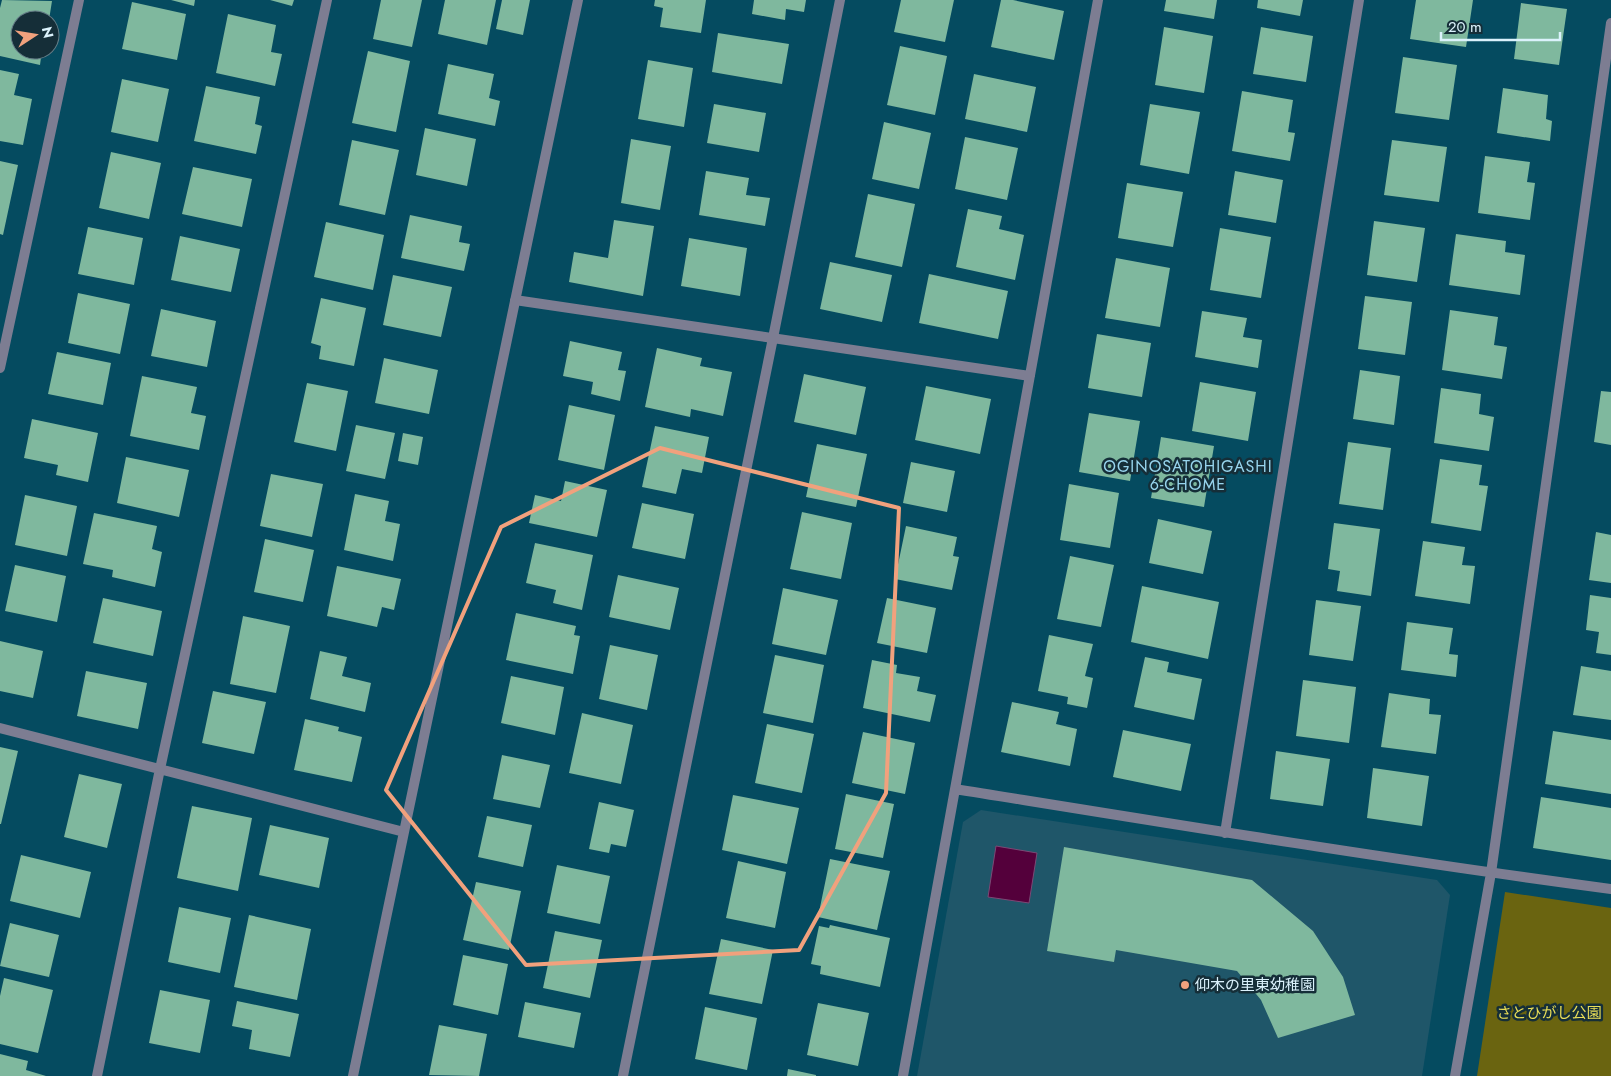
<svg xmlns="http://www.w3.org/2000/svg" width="1611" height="1076" font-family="Jost,'Noto Sans JP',sans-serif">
	<rect width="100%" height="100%" fill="#054b60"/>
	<path fill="#1f5669" d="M981,810l456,70 13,15 -28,181h-505l46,-254z"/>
	<path fill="#6a6410" d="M1505,892l106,16v168h-134z"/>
	<path fill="#54003b" stroke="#7c4975" d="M996,846l41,7 -8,50 -41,-6z"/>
	<path fill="#7fb89e" d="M2,0l50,1 -3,19h-29v30h22l-2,15 -40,-9v-48z
		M171,0h24l-1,6z
		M270,0h24l-2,6z
		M381,0h41l-10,47 -39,-8z
		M445,0h51l-9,45 -49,-11z
		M502,0h28l-7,35 -27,-6z
		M655,0h51l-5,33 -41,-6 3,-19 -9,-2z
		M754,0h52l-2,12 -18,-3 -1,11 -33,-6z
		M901,0h53l-9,42 -51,-10z
		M1001,0h12l51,11 -10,49 -63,-13z
		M1166,0h51l-3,19 -50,-8z
		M1258,0h45l-3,16 -43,-8z
		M1416,0h57l-7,47 -56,-8z
		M132,2l54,12 -9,46 -55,-11z
		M1521,3l46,6 -8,56 -45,-6z
		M228,14l48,11 -5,27 11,2 -7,32 -59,-13z
		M1164,27l49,9 -9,57 -49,-8z
		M1261,27l52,9 -7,46 -53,-8z
		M718,33l71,11 -7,40 -70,-12z
		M900,46l47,10 -12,59 -48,-10z
		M368,51l42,10 -14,71 -44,-9z
		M1403,57l54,8 -8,55 -54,-7z
		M648,60l45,8 -9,59 -46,-8z
		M448,64l46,10 -5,24 11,3 -5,25 -57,-12z
		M0,70l19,4 -5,21 18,4 -9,46 -23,-4z
		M974,74l62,13 -9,45 -62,-13z
		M122,79l47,10 -11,53 -47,-10z
		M206,86l54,11 -5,27 7,2 -6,28 -62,-13z
		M1503,88l45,7 -2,24 6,2 -2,20 -53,-8z
		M1242,91l51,9 -5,32 7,1 -5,28 -58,-10z
		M714,104l52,9 -7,39 -52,-9z
		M1150,104l50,8 -11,62 -49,-9z
		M884,122l47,11 -12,56 -47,-10z
		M425,128l51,11 -9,47 -51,-11z
		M965,137l53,11 -11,52 -52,-11z
		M631,139l40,7 -11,64 -39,-7z
		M352,140l47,10 -14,65 -46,-10z
		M1392,140l55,7 -8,55 -55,-7z
		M111,152l50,11 -12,56 -50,-11z
		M1485,156l45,6 -3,20 8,1 -5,37 -52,-7z
		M0,161l18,4 -15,70 -3,-1z
		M193,167l59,12 -10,48 -60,-13z
		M706,171l43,7 -3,17 24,3 -5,28 -66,-11z
		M1235,171l48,9 -7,43 -48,-8z
		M1127,183l56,9 -10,55 -55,-9z
		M868,194l47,10 -13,63 -47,-10z
		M968,209l34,7 -3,13 25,6 -9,45 -59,-13z
		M410,215l52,11 -3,16 11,2 -6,27 -63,-13z
		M614,220l40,6 -11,70 -74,-14 5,-30 34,6z
		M1374,221l51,7 -8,54 -50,-7z
		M326,222l58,13 -11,55 -59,-13z
		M88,227l55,11 -9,47 -56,-11z
		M1220,228l51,9 -10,61 -51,-8z
		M1456,234l50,7 -1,11 20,3 -5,40 -71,-10z
		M180,236l60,13 -9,43 -60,-12z
		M689,238l58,10 -7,48 -59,-10z
		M1116,258l54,10 -10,59 -55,-9z
		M830,262l62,13 -10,47 -62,-13z
		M929,274l79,17 -10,48 -79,-16z
		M393,275l59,12 -11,50 -58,-12z
		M78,293l52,11 -10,50 -52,-11z
		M1365,296l47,6 -7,53 -47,-6z
		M321,298l45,10 -12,58 -35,-7 2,-13 -10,-3z
		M161,309l55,12 -9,46 -56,-11z
		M1450,310l48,7 -4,28 13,2 -5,32 -60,-9z
		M1202,311l45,7 -4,19 19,3 -4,28 -63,-11z
		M1097,334l54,9 -9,54 -54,-9z
		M570,341l52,11 -4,18 8,1 -6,30 -29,-7 2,-12 -30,-6z
		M657,348l45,10 -2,8 32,6 -9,44 -32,-7 -1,8 -45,-10z
		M57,352l54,11 -8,42 -55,-11z
		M384,358l54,12 -9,44 -54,-11z
		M1360,370l40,6 -6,49 -41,-6z
		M804,374l62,13 -10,48 -62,-13z
		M142,376l55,11 -6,26 15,3 -7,34 -69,-14z
		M1200,382l56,10 -8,49 -56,-10z
		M307,383l41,8 -12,60 -42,-9z
		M926,386l65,13 -11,55 -65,-14z
		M1441,388l40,6 -2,20 15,3 -5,34 -55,-8z
		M1601,391l10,1v53l-17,-3z
		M569,405l46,10 -11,55 -46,-10z
		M1089,413l51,8 -10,60 -51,-9z
		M32,419l66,14 -10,49 -32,-7 2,-10 -34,-7z
		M356,425l39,8 -10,46 -39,-8z
		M655,426l54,11 -7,36 -20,-4 -6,25 -34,-7z
		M403,433l20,4 -5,28 -20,-4z
		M1161,437l53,9 -10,61 -53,-9z
		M1348,442l43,6 -8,62 -44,-6z
		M817,444l50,10 -11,53 -50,-10z
		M126,457l63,13 -10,47 -62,-14z
		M1440,459l42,6 -3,20 9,1 -7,45 -50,-8z
		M911,462l44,9 -8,41 -44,-9z
		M271,474l52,10 -11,53 -52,-11z
		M565,481l42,9 -10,47 -68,-14 6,-28 26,6z
		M1069,484l50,9 -9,55 -50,-8z
		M355,494l34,7 -4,20 15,3 -7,37 -49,-11z
		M25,495l52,11 -10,50 -52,-11z
		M642,503l52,11 -9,45 -53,-11z
		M802,512l50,11 -11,56 -51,-10z
		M94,513l63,13 -5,23 10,3 -7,35 -43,-10 1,-7 -30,-6z
		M1158,519l54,12 -9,43 -54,-11z
		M1334,523l46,6 -9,67 -34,-5 3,-20 -12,-2z
		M906,526l51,11 -4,19 6,1 -7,33 -57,-11z
		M1596,532l15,3v48l-22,-3z
		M265,539l49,11 -11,52 -49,-10z
		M1423,541l42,6 -3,18 13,1 -5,38 -55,-8z
		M535,543l58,12 -11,55 -29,-7 3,-13 -30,-7z
		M1070,556l44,9 -13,62 -44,-8z
		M15,565l51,11 -9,46 -52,-11z
		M337,566l64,13 -7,31 -12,-3 -5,20 -50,-11z
		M618,575l61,13 -9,42 -61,-13z
		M1142,586l77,16 -11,57 -77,-17z
		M783,588l55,12 -12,55 -54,-11z
		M1590,595l21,3v57l-15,-2 3,-21 -13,-2z
		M103,598l59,13 -9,45 -60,-13z
		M887,598l49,10 -9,45 -50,-10z
		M1316,600l45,6 -8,55 -44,-6z
		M516,613l60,13 -2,9 6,1 -7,38 -67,-14z
		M243,616l47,10 -14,67 -46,-9z
		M1407,622l46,6 -4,26 9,1 -2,22 -55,-7z
		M1049,635l44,9 -8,32 8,2 -6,30 -20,-4 1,-7 -30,-6z
		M0,641l43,10 -10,47 -33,-7z
		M610,645l48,10 -11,55 -48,-11z
		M320,651l27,6 -5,19 29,7 -6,29 -55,-13z
		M775,655l49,10 -11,58 -50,-10z
		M1145,657l24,5 -2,10 35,7 -8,41 -60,-13z
		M872,660l25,5 -1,8 24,4 -3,14 19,4 -6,27 -67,-14z
		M1581,666l30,5v49l-38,-5z
		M86,671l61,12 -9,46 -61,-13z
		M511,676l53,11 -9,48 -54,-12z
		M1303,680l53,7 -7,56 -53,-7z
		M213,691l53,11 -12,52 -52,-11z
		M1389,693l41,6 -1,15 12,1 -5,39 -55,-7z
		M1012,702l47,10 -3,12 21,5 -7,37 -69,-14z
		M582,713l51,12 -12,59 -52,-11z
		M305,719l34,8 -1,4 24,6 -10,45 -58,-12z
		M767,724l47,10 -12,59 -47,-10z
		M1123,730l68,14 -10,47 -68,-14z
		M1553,731l58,9v54l-66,-10z
		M863,732l52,11 -10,51 -53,-11z
		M0,747l18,4 -17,73h-1z
		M1276,751l54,8 -7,47 -53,-7z
		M502,755l48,10 -10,43 -47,-9z
		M1373,768l56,8 -7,50 -55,-8z
		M79,774l43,10 -15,64 -43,-11z
		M846,794l48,10 -11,54 -48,-9z
		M733,795l66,13 -12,56 -65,-14z
		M1541,797l70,11v52l-78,-12z
		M599,802l35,8 -8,37 -15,-3 -2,9 -20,-4z
		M192,806l60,12 -14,73 -61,-13z
		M487,816l45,9 -9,42 -45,-10z
		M270,825l59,13 -10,50 -60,-13z
		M1064,847l188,33 61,51 30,46 12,38 -77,23 -17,-38 -24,-29 -121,-21 -2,12 -67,-11z
		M21,855l70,17 -11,46 -70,-17z
		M830,859l60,12 -13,59 -59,-13z
		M738,861l48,11 -11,56 -49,-10z
		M557,865l53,11 -10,48 -53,-11z
		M476,882l45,9 -12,59 -46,-10z
		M179,907l52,11 -11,55 -52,-11z
		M249,915l62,14 -14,71 -63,-13z
		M10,923l49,12 -10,42 -49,-11z
		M830,925l60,13 -10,49 -60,-13 1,-8 -10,-2 8,-38 10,2z
		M555,931l47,9 -12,58 -47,-10z
		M721,939l52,11 -11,54 -53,-10z
		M463,955l45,9 -10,51 -45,-10z
		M4,978l49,12 -15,63 -38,-9v-48z
		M160,990l50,10 -10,53 -51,-10z
		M237,1001l62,13 -9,43 -41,-8 3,-19 -20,-4z
		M525,1002l56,11 -7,35 -56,-11z
		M818,1003l51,10 -11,53 -51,-11z
		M705,1007l52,11 -10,52 -52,-11z
		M439,1025l48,9 -8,42 -50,-1z
		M0,1054l28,7 -2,9 20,6h-46z
		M788,1069l28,6v1h-29z"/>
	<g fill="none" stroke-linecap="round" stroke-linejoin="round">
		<path stroke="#7d7d92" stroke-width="10" d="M515,300l515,76
			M0,368l79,-368
			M0,728l404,104
			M955,789c218,35 437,71 656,100
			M1225,833l134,-833
			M97,1076l63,-307 167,-769
			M353,1076l225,-1076
			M623,1076l150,-738 67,-338
			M903,1076l195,-1076
			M1455,1076l36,-203 120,-850"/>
	</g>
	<path fill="none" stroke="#f1a17d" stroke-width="4" stroke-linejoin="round" d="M660,448l239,60 -13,285 -87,157 -273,15 -140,-175 115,-263z"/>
	<circle fill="#f1a17d" stroke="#152e38" stroke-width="2" cx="1185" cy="985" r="5"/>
	<g text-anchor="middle" stroke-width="5" stroke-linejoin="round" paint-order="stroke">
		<g font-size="15" fill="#dbf2fc" stroke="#152e38" text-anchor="start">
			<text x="1195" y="990">仰木の里東幼稚園</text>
		</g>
		<g font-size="15" fill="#e9de58" stroke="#152e38">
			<text x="1549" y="1018">さとひがし公園</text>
		</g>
		<g font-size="16" letter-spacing="1" fill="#97d4ed" stroke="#152e38">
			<text x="1188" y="472">OGINOSATOHIGASHI<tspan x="1188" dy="18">6-CHOME</tspan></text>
		</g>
	</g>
	<g transform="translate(35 35) rotate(78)"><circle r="24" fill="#152e38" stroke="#647c86"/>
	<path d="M0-4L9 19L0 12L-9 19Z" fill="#f1a17d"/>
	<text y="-8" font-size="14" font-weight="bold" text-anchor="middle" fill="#dbf2fc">N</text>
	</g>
	<path d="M1441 32v8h119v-8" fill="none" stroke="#dbf2fc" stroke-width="2.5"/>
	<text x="1448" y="32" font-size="15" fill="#dbf2fc" stroke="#152e38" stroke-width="4" paint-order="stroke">20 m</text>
</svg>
